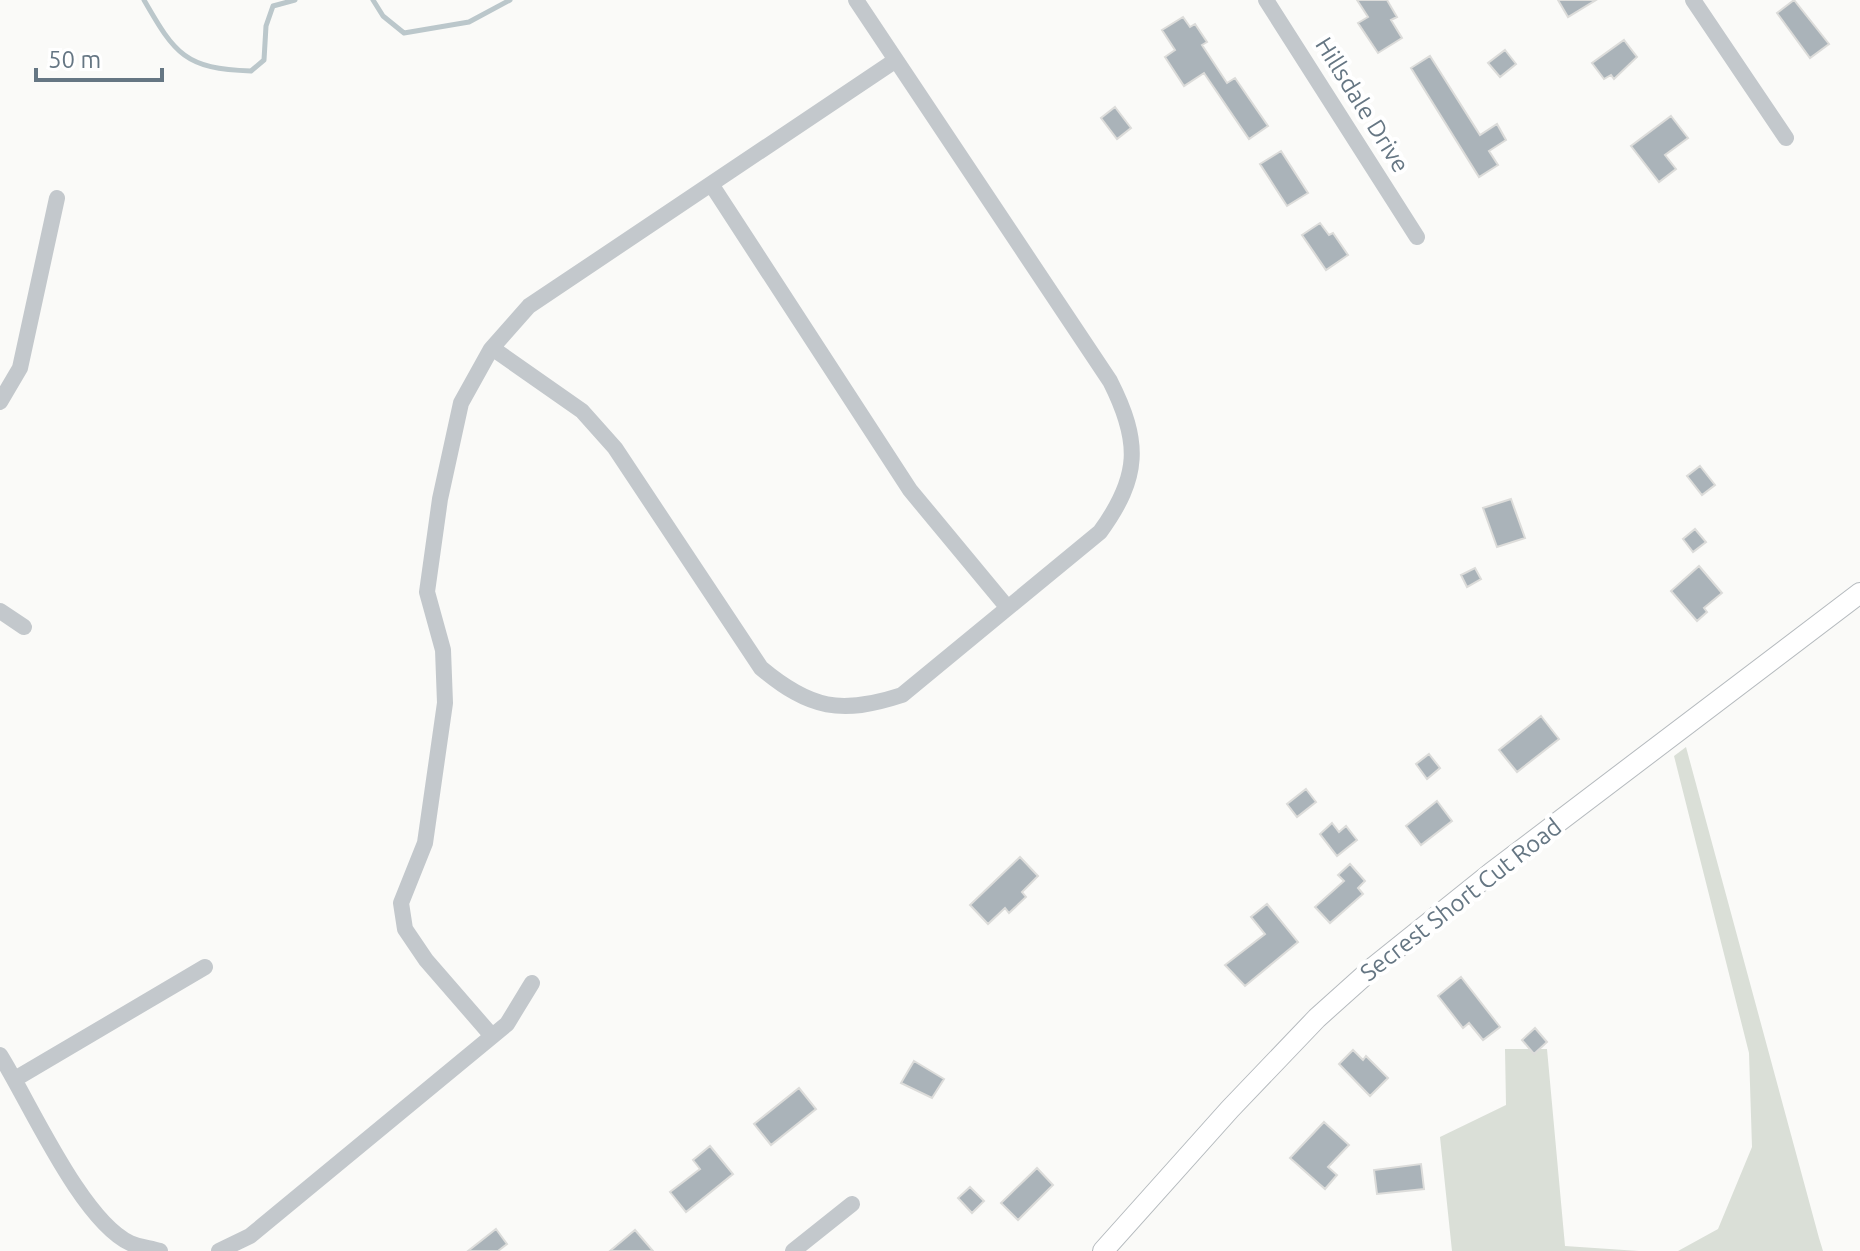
<svg xmlns="http://www.w3.org/2000/svg" width="1860" height="1251" font-family="Ubuntu,sans-serif">
	<rect width="100%" height="100%" fill="#fafaf8"/>
	<path fill="#dadfd7" d="M1686,747l133,491 4,13h-145l40,-22 34,-82 -3,-94 -75,-297z
		M1505,1049h42l18,197 74,5h-187l-12,-114 66,-32z"/>
	<g fill="none" stroke-linecap="round" stroke-linejoin="round">
		<path stroke="#bbc7cb" stroke-width="5" d="M144,0c31,54 41,69 107,71l13,-11 2,-34 7,-20 22,-6
			M373,0l10,16 21,17 65,-11 41,-22"/>
	</g>
	<path fill="#aab3b9" stroke="#dcdcda" stroke-width="2" d="M1357,0h30l10,17 -6,3 11,18 -24,15 -20,-30 10,-6z
		M1558,0h38l-28,17z
		M1794,0l35,44 -19,14 -33,-45z
		M1183,17l7,10 5,-3 12,18 -5,3 25,38 8,-5 33,48 -19,13 -45,-66 -20,13 -19,-29 10,-7 -13,-20z
		M1624,40l13,17 -23,22 -3,-4 -7,4 -12,-16z
		M1505,50l11,14 -16,13 -12,-14z
		M1430,56l50,79 17,-11 9,16 -17,11 9,14 -19,12 -68,-109z
		M1115,107l16,21 -14,11 -16,-21z
		M1671,116l17,22 -23,17 11,14 -17,13 -28,-36z
		M1281,151l27,42 -21,13 -27,-42z
		M1320,223l9,12 4,-2 15,22 -22,15 -24,-35z
		M1700,466l15,19 -13,10 -15,-19z
		M1511,499l14,39 -28,9 -14,-39z
		M1695,529l11,13 -13,10 -10,-13z
		M1699,566l23,27 -18,15 3,4 -10,9 -26,-30z
		M1475,568l6,11 -14,8 -6,-12z
		M1541,716l18,23 -42,33 -18,-22z
		M1429,754l11,14 -13,11 -11,-15z
		M1306,789l10,13 -19,15 -10,-13z
		M1437,801l15,20 -31,24 -15,-19z
		M1332,823l7,9 7,-6 11,14 -20,16 -17,-22z
		M1020,857l18,19 -16,16 4,5 -17,16 -4,-5 -17,16 -18,-19z
		M1350,864l15,17 -7,7 5,6 -33,29 -15,-16 29,-26 -6,-6z
		M1267,904l31,38 -53,44 -20,-21 40,-31 -14,-17z
		M1461,977l39,50 -17,13 -14,-17 -6,5 -25,-32z
		M1535,1028l12,14 -13,12 -12,-14z
		M1353,1050l10,10 3,-4 22,22 -18,18 -31,-32z
		M914,1061l30,18 -12,19 -31,-15z
		M799,1088l17,21 -45,36 -17,-21z
		M1324,1122l25,23 -21,22 9,8 -12,14 -35,-31z
		M710,1146l23,28 -47,38 -16,-20 30,-23 -7,-9z
		M1421,1164l3,25 -47,5 -3,-24z
		M1037,1168l16,17 -35,35 -17,-17z
		M970,1187l14,14 -12,12 -14,-15z
		M496,1229l11,15 -9,7h-30z
		M635,1230l18,21h-43z"/>
	<g fill="none" stroke-linecap="round" stroke-linejoin="round">
		<defs>
			<path id="major" d="M1103,1251l127,-142 87,-91 58,-52 116,-93 369,-280"/>
		</defs>
		<use href="#major" stroke="#b5babe" stroke-width="22"/>
		<path stroke="#c3c8cc" stroke-width="16" d="M1266,0l151,237
			M1693,0l93,138
			M711,184l199,306 97,117
			M492,348l90,63 33,37 146,220c49,41 80,47 141,27l198,-163c40,-55 41,-90 10,-151l-254,-381
			M0,402l20,-34 37,-170
			M0,611l24,16
			M492,1036l-66,-76 -21,-31 -4,-26 24,-60 20,-140 -2,-53 -16,-58 13,-93 21,-96 30,-54 38,-43 367,-246
			M0,1055c29,46 81,165 130,188 9,4 20,5 30,8
			M15,1079l190,-112
			M219,1251l31,-15 257,-212 25,-41
			M793,1251l59,-47"/>
		<use href="#major" stroke="#fff" stroke-width="20"/>
	</g>
	<g text-anchor="middle" stroke-width="8" stroke-linejoin="round" paint-order="stroke">
		<g font-size="24" fill="#657683" stroke="#fff">
			<text transform="translate(1362 105) rotate(58)" y="8">Hillsdale Drive</text>
			<text transform="translate(1461 900) rotate(-38)" y="8">Secrest Short Cut Road</text>
		</g>
	</g>
	<path d="M36 68v12h126v-12" fill="none" stroke="#657683" stroke-width="4"/>
	<text x="48" y="68" font-size="24" fill="#657683" stroke="#ffffff" stroke-width="6" paint-order="stroke">50 m</text>
</svg>
